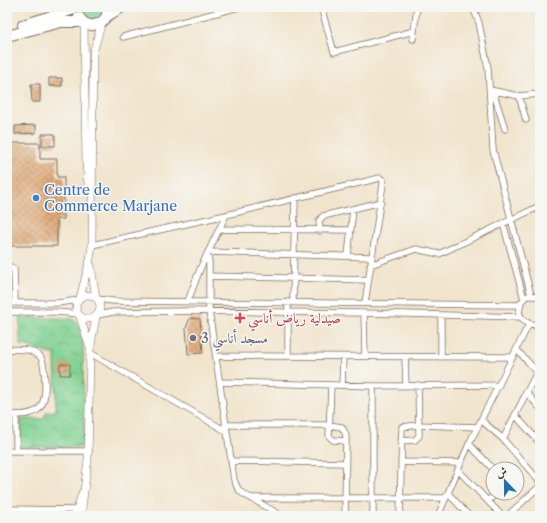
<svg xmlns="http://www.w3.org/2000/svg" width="547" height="523" font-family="'Libre Caslon Text',Amiri,serif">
	<defs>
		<pattern id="park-crowns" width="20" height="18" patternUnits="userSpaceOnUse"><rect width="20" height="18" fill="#80d192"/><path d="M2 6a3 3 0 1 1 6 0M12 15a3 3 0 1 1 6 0" fill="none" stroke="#6aaa77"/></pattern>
		<pattern id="building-cross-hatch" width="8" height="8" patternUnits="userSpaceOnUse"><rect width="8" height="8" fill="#dfaa78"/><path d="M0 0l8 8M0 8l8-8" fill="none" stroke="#b68b62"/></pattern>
	</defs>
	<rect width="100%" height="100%" fill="#f6f6f2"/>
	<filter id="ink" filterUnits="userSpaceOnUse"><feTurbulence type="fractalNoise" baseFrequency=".025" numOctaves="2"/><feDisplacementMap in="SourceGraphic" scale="8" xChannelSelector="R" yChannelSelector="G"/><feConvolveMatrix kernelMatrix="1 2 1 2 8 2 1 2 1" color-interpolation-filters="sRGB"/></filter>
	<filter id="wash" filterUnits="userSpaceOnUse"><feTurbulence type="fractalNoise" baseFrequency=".012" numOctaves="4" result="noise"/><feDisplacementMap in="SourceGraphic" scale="16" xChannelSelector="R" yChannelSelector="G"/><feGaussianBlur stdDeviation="0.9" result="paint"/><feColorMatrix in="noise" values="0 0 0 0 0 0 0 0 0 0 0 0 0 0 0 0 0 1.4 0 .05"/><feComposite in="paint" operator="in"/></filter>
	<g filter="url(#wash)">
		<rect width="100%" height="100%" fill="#f1e4cc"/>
		<path fill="url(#park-crowns)" stroke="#5e7e58" d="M81,7h22c0,7 -2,9 -8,14l-8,-1 -6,-6z
			M20,318h49c10,2 11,10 14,19l1,102 -3,8h-61l1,-28h23l2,-7 10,-1 -1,-57c-13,0 -22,-9 -35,-9z"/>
		<g id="blocks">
			<path fill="url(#building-cross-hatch)" d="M49,78h13v8h-13z
				M31,84h9v18h-8z
				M36,125v8l-21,1v-8z
				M42,134h13v12h-13z
				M7,143h33v16h17v18h7v42h-7v27h-50z
				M190,318l10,1 3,34 -15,1 -2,-26z
				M60,364h10v11h-10z"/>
		</g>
	</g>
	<g filter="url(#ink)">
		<use href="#blocks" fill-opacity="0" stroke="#7b6b5b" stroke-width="1"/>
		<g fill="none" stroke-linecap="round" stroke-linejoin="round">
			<defs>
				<path id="street" d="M321,7l13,45 80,-21
					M473,7l6,16 9,45 5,82 38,145
					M123,37l116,-30
					M413,39l4,-32
					M490,90l29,6 21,-2
					M493,91l12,38
					M519,96l7,24
					M537,207l3,6
					M503,223l21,76
					M220,229l131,1
					M320,231l-1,-10 4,-5 58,-14
					M92,245l134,-30 154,-37 3,2v4l-18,119
					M208,252l163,5
					M207,254l2,7v50l25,169 4,9 4,4 40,23
					M348,256l5,-47
					M7,265l7,4 1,34
					M370,265l46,-16 23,5 101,-48
					M209,276l158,4
					M528,296h12
					M97,299l16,2 407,4
					M188,301l12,-32 26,-54
					M288,302v54
					M293,302l2,-104
					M521,302l-2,11c4,9 11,13 21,11
					M7,303h50l22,-3
					M7,312h50l21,2
					M364,313l1,43
					M98,315l15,-3 73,-1 178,2 157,4
					M441,315v42
					M535,325l5,7
					M7,349l22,1 11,6c5,8 4,16 5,25 1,32 -8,34 -38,34
					M517,350l23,25
					M90,353l136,78
					M216,356l297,1
					M405,357l1,28
					M220,382l153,4 126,-1
					M331,385l-2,51 4,4 13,1
					M342,385l1,-28
					M526,392l14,16
					M16,415v36
					M515,415l25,28
					M481,420l22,19 37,43
					M225,425h104l13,2 4,8 -1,81
					M503,439l34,-67
					M401,441l14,-1 4,-4 -1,-51
					M469,444l24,25
					M7,451h82
					M232,461l113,2
					M401,462l60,1
					M458,470l44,46
					M448,493l21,23
					M252,498h194
					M488,501l8,-8
					M7,509l69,1
					M373,516v-130
					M400,516l2,-89 16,-2 60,2
					M438,516l31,-72 60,-120
					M507,516l33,-30"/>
				<path id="secondary" d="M84,23l2,141 2,20
					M91,266l5,32
					M76 307a12 12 0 1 1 24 0a12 12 0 1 1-24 0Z
					M80,298l10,-39 2,-14 1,-192 9,-31
					M80,317l9,28
					M75,516l7,-23
					M81,516l7,-57 2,-109 6,-33"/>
				<path id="highway" d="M107,16l15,-9
					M79,17c8,12 20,10 28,-1v-9
					M23,25l48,-15 4,-3
					M7,36l54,-14h22"/>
			</defs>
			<use href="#street" stroke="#7b6b5b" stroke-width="7"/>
			<use href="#secondary" stroke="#7b6b5b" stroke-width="8"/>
			<use href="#highway" stroke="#7b6b5b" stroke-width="12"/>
			<use href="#street" stroke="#fff" stroke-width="5.5"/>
			<use href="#secondary" stroke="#fff" stroke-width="7"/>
			<use href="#highway" stroke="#fff" stroke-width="10"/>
		</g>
	</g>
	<circle fill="#3f7fe0" stroke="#f6f6f2" stroke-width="1.5" cx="36" cy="198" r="4"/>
	<path fill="#e0444e" stroke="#f6f6f2" stroke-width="1.5" d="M238 312h4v4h4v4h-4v4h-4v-4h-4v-4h4z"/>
	<circle fill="#6b7280" stroke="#f6f6f2" stroke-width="1.5" cx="193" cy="338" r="4"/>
	<g text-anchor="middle" stroke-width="3" stroke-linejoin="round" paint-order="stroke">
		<g font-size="14" fill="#366cbe" stroke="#f6f6f2" text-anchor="start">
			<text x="44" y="195">Centre de<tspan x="44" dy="16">Commerce Marjane</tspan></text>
		</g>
		<g font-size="14" fill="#be3a42" stroke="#f6f6f2" text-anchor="start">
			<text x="248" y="323">صيدلية رياض أناسي</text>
		</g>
		<g font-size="14" fill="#5b616d" stroke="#f6f6f2" text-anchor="start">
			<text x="201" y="343">مسجد أناسي 3</text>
		</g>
	</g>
	<rect width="547" height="523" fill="none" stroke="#f6f6f2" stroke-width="24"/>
	<g transform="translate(505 481) rotate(338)"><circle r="19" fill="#f6f6f2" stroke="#aba49d"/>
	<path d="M0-3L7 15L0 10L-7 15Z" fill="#1f6fb2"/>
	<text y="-6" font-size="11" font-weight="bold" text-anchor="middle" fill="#3b2a1e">ش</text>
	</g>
</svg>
